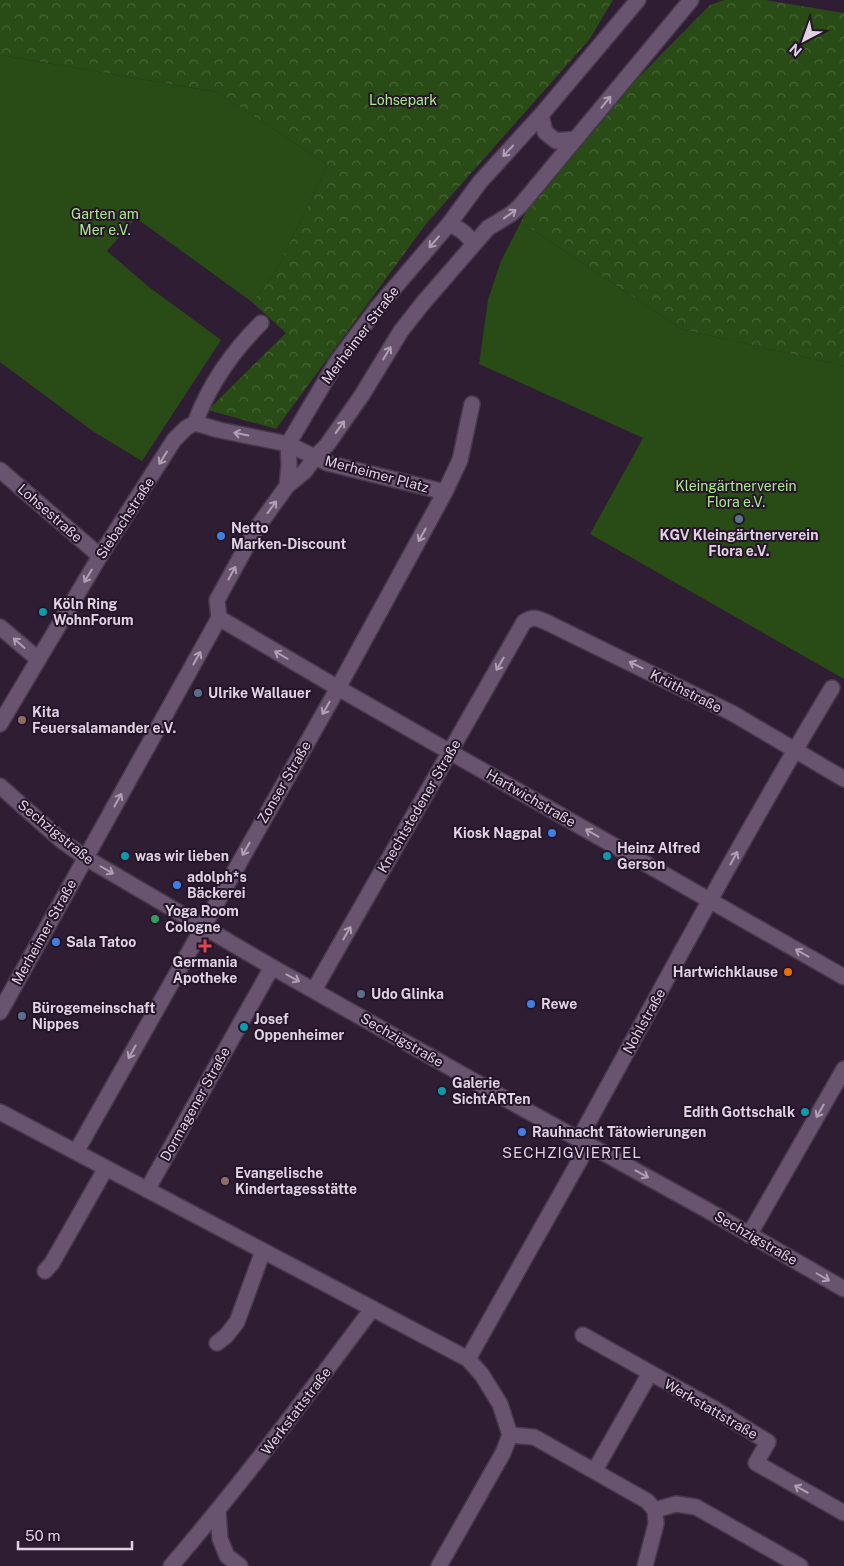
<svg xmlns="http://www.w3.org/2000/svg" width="844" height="1566" font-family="'Public Sans',sans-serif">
	<defs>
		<pattern id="park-crowns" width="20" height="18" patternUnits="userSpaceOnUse" patternTransform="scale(1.25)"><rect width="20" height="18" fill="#294b15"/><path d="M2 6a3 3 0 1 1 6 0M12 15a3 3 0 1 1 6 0" fill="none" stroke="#486437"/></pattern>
	</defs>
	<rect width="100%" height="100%" fill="#2f1d34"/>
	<path fill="#294b15" d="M0,55l217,37 111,73 -52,106 -24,31 -116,-84 -29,33 42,36 72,53 -79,121 -48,-29 -94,-70z
		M521,222l160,107 163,37v313l-254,-145 53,-96 -164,-74 9,-64 13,-39z"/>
	<path fill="url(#park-crowns)" d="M0,0h613l-24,40 -163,184 -150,205 -68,-19 78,-77 -34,-31 24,-31 52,-106 -111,-73 -217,-37z
		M724,0h41l79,13v353l-163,-37 -160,-107 4,-8 112,-135 73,-74z"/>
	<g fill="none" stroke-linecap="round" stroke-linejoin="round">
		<defs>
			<path id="minor" d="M195,423c14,-38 37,-71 66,-100
				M288,444l39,19 118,29
				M0,470l100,86
				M0,627l38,32
				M314,990l210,-368c9,-6 13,-4 22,0l186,91 112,66
				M0,1012l219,-394
				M0,1112l468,247 14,16 18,29 10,31 -7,18 -64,113
				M76,1152l262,-464 107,-196 15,-32 12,-56
				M147,1190l125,-223
				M749,1235l95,-166
				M45,1271l7,-8 54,-95
				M583,1335l130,73 55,34 -12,21 88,50
				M217,1343l9,-7 11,-14 26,-71
				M468,1359l113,-201 4,-30c81,-147 160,-296 247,-440
				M510,1435l24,2 113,64 8,9 1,14 -11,42
				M595,1470l55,-97
				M655,1510l21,-6 20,3 104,59
				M218,1511l2,28 7,17 13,10
				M171,1566c71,-83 136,-170 201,-257"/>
			<path id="tertiary" d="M691,0l-171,206 -9,8 -23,14 -65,75 -22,28 -39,64 -35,50 -11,11 -11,15 -18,15 -31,43 -39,71 2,18 119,70 506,289
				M541,115l4,17 11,9 19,-2
				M449,224c11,5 18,9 24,20
				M287,486l2,-21 -1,-21 48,-81 42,-56 71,-83 31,-42 61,-67 97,-115
				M0,724l100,-168 74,-116 12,-12 9,-5 24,7 69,14
				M0,786l62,55 24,17 186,109 232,131 203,112 137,79"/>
		</defs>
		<use href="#minor" stroke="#47384c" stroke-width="18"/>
		<use href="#tertiary" stroke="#47384c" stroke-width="18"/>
		<use href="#minor" stroke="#68546e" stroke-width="15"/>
		<use href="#tertiary" stroke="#68546e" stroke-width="15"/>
	</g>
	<defs><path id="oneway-shaft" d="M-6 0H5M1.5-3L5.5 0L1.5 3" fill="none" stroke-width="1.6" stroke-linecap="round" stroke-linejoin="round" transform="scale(1.25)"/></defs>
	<g stroke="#afa0b4">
		<use href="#oneway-shaft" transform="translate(606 102) rotate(-51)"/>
		<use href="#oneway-shaft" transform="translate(508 151) rotate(133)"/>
		<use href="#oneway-shaft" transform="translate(510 214) rotate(-36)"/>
		<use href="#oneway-shaft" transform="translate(434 242) rotate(131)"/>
		<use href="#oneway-shaft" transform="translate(387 353) rotate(-59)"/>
		<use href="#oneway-shaft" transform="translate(340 427) rotate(-55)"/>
		<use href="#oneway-shaft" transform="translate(241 434) rotate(-168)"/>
		<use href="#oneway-shaft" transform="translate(163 458) rotate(122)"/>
		<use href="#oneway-shaft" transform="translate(272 507) rotate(-54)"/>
		<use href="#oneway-shaft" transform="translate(422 535) rotate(119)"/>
		<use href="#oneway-shaft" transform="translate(232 573) rotate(-61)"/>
		<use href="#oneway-shaft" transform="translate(88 576) rotate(121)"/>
		<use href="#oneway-shaft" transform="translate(19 643) rotate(-139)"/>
		<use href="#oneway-shaft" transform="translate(281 655) rotate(-150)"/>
		<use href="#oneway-shaft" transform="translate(197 658) rotate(-61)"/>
		<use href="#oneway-shaft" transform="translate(500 664) rotate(120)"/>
		<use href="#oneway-shaft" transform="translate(636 665) rotate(-154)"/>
		<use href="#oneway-shaft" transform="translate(326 708) rotate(120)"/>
		<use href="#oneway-shaft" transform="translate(118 800) rotate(-61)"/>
		<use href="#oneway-shaft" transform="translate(592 833) rotate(-150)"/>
		<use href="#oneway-shaft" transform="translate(246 849) rotate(120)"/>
		<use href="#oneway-shaft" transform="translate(734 858) rotate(-61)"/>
		<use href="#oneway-shaft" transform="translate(107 870) rotate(30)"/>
		<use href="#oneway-shaft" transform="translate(347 933) rotate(-60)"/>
		<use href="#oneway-shaft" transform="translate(802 953) rotate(-150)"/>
		<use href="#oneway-shaft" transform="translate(293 978) rotate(29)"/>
		<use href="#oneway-shaft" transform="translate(132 1052) rotate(119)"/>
		<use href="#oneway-shaft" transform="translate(820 1111) rotate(120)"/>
		<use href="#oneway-shaft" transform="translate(642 1174) rotate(29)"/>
		<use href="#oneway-shaft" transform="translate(823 1277) rotate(30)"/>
		<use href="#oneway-shaft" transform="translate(801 1489) rotate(-151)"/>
	</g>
	<g fill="#5c6f8a" stroke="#25142a" stroke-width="2">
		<circle cx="739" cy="519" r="5"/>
		<circle cx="198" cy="693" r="5"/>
		<circle cx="361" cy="994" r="5"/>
		<circle cx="22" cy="1016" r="5"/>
	</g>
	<g fill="#3f7fe0" stroke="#25142a" stroke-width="2">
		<circle cx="221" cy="536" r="5"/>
		<circle cx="552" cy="833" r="5"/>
		<circle cx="177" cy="885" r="5"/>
		<circle cx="56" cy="942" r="5"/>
		<circle cx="531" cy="1004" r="5"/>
		<circle cx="522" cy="1132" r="5"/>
	</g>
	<g fill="#0f9aa8" stroke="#25142a" stroke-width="2">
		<circle cx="43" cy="612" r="5"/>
		<circle cx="125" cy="856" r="5"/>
		<circle cx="607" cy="856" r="5"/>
		<circle cx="244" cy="1027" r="5"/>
		<circle cx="442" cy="1091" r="5"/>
		<circle cx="805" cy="1112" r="5"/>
	</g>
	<g fill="#8d6e63" stroke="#25142a" stroke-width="2">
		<circle cx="22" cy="720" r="5"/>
		<circle cx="225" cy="1181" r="5"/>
	</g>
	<circle fill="#2e9e5b" stroke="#25142a" stroke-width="2" cx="155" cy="919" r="5"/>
	<path fill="#e0444e" stroke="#25142a" stroke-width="2" d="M202.5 938.5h5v5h5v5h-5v5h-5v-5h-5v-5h5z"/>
	<circle fill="#e8710a" stroke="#25142a" stroke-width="2" cx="788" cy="972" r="5"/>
	<g text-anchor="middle" stroke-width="4" stroke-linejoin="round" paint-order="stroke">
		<g font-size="14" fill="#a9eb87" stroke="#25142a">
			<text x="403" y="105">Lohsepark</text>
			<text x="105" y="219">Garten am<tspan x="105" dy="16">Mer e.V.</tspan></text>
			<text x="736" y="491">Kleingärtnerverein<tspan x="736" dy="16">Flora e.V.</tspan></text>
		</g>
		<g font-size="14" fill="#dfd3e2" stroke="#25142a">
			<text transform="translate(360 335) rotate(-53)" y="5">Merheimer Straße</text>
			<text transform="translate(377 474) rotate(15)" y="5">Merheimer Platz</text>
			<text transform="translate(50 513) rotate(41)" y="5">Lohsestraße</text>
			<text transform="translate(125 518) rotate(-57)" y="5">Siebachstraße</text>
			<text transform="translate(686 691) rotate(27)" y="5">Krüthstraße</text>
			<text transform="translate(284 782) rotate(-60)" y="5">Zonser Straße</text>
			<text transform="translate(531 798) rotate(30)" y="5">Hartwichstraße</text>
			<text transform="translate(419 806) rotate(-60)" y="5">Knechtstedener Straße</text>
			<text transform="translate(56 832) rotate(39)" y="5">Sechzigstraße</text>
			<text transform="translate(44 932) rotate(-61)" y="5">Merheimer Straße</text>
			<text transform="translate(644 1021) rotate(-61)" y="5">Nohlstraße</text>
			<text transform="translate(402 1040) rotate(30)" y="5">Sechzigstraße</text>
			<text transform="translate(195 1104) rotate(-61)" y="5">Dormagener Straße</text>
			<text transform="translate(756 1238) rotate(30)" y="5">Sechzigstraße</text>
			<text transform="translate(711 1409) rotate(30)" y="5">Werkstattstraße</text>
			<text transform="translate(296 1411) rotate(-53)" y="5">Werkstattstraße</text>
		</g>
		<g font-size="14" font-weight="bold" fill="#dfd3e2" stroke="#25142a" text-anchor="start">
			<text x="231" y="533">Netto<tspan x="231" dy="16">Marken-Discount</tspan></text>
			<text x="739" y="540" text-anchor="middle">KGV Kleingärtnerverein<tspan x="739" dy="16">Flora e.V.</tspan></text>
			<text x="53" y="609">Köln Ring<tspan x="53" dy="16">WohnForum</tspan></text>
			<text x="208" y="698">Ulrike Wallauer</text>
			<text x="32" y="717">Kita<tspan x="32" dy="16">Feuersalamander e.V.</tspan></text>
			<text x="542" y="838" text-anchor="end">Kiosk Nagpal</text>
			<text x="617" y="853">Heinz Alfred<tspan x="617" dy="16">Gerson</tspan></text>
			<text x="135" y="861">was wir lieben</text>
			<text x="187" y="882">adolph*s<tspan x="187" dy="16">Bäckerei</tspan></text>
			<text x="165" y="916">Yoga Room<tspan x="165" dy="16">Cologne</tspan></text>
			<text x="66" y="947">Sala Tatoo</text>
			<text x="205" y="967" text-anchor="middle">Germania<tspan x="205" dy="16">Apotheke</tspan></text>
			<text x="778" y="977" text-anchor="end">Hartwichklause</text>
			<text x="371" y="999">Udo Glinka</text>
			<text x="541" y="1009">Rewe</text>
			<text x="32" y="1013">Bürogemeinschaft<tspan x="32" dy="16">Nippes</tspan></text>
			<text x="254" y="1024">Josef<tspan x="254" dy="16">Oppenheimer</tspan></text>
			<text x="452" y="1088">Galerie<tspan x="452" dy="16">SichtARTen</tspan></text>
			<text x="795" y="1117" text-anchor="end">Edith Gottschalk</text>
			<text x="532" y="1137">Rauhnacht Tätowierungen</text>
			<text x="235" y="1178">Evangelische<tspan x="235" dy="16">Kindertagesstätte</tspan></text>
		</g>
		<g font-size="15" letter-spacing="1" fill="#dfd3e2" stroke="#25142a">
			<text x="572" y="1158">SECHZIGVIERTEL</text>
		</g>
	</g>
	<g transform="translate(804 40) rotate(221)" stroke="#25142a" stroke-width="4" paint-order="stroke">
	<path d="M0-4L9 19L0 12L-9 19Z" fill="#dfd3e2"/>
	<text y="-8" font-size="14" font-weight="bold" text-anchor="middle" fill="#dfd3e2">N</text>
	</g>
	<path d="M18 1541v8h114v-8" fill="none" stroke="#dfd3e2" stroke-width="2.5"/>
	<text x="25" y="1541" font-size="15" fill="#dfd3e2" stroke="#25142a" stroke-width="4" paint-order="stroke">50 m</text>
</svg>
